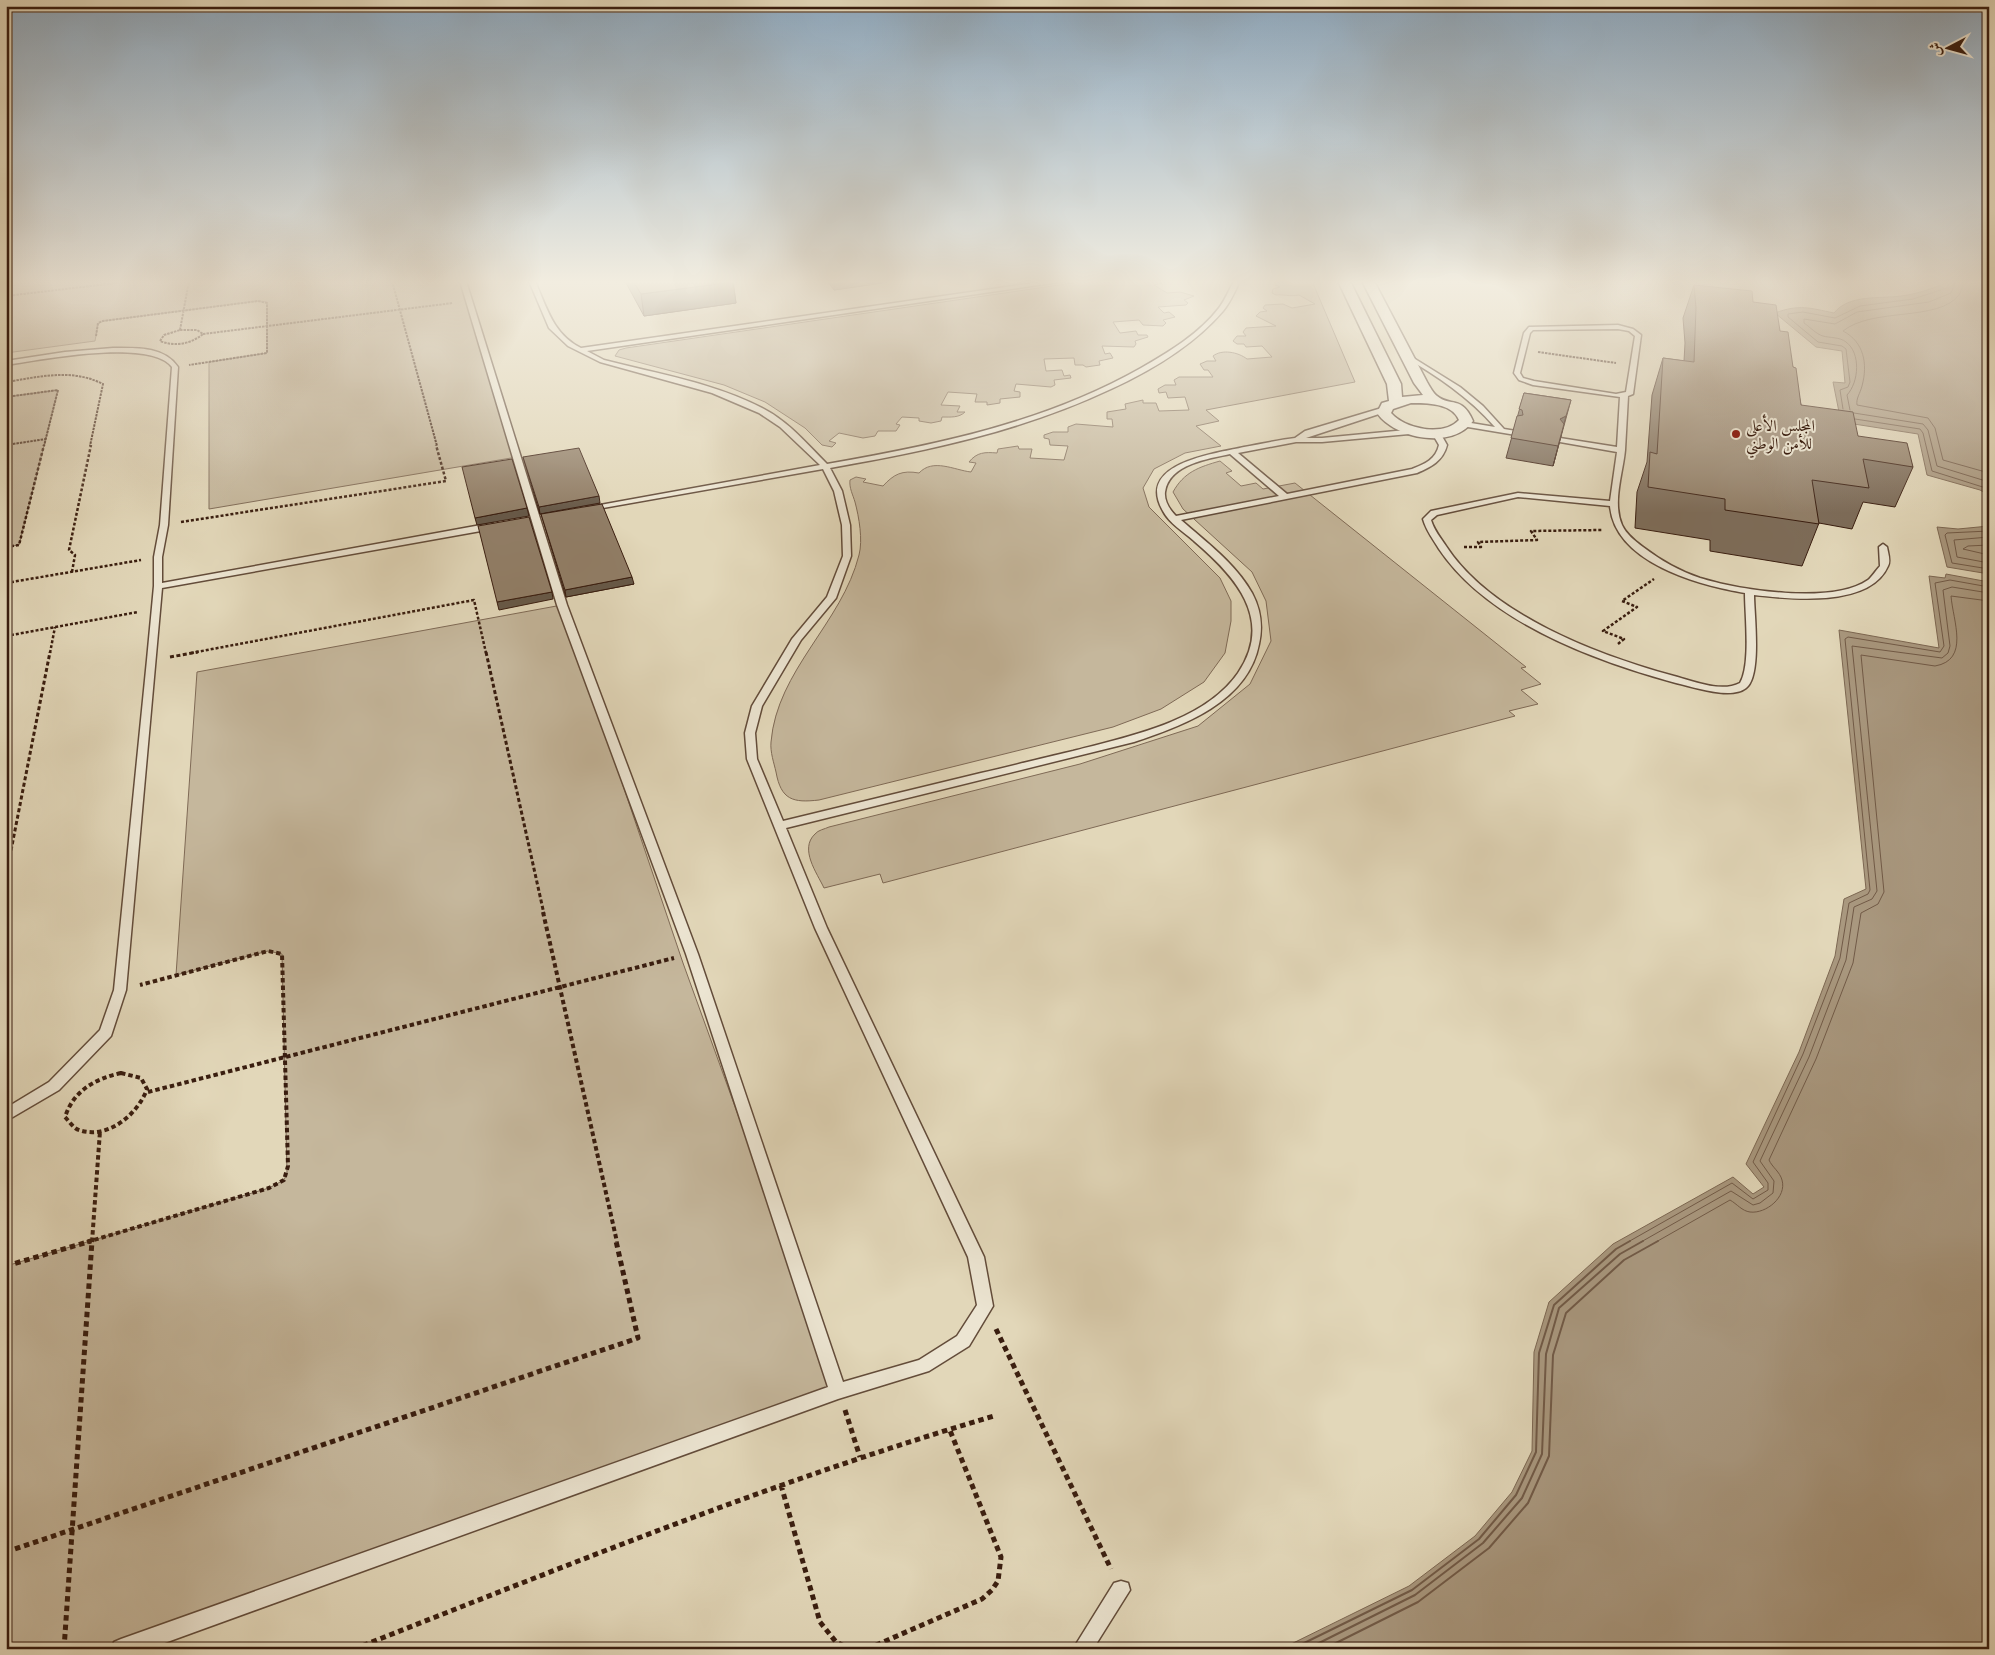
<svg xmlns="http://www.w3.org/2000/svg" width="1995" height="1655" font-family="Cardo,Amiri,serif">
	<rect width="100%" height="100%" fill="#e2d7b9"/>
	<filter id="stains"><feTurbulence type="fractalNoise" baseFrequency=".004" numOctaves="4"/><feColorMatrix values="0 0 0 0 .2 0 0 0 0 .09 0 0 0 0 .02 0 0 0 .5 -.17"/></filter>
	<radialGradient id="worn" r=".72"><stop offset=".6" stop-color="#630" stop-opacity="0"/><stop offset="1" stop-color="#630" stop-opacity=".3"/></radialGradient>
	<path fill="#c5b79c" stroke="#7f6a56" d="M6,281h457l54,176 -308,52v-147l58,-9v-51l-9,-1 -155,20 -5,3 -3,17 -89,12z
		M1087,281h85l-18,4 13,8 13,-1 14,4 -10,4 4,3 -2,2 -28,2 6,6 5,-1 6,5 -12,3 3,3 -3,3 -20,-1 -4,-5 -26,2 7,11 16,-2 2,4h9l1,2 -13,4 1,3 -2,3 -32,-1 3,8 5,-1 3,5 -14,3 1,4 -14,2 -3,-2h-8l-1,-7 -30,1 2,12 16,-1 2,6 6,-1 1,3 -17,2 1,5 -4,2 -35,-3 -2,7 6,1v5l-20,2v4l-13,2v-3h-12l2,-8 -29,-2 -7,13 19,1 -3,6h8c-6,6 -15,5 -23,5l-1,4 -10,2 -12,-2v-3l-17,-1 -6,7 4,1 -4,6h-18l-3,5 -12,2 -24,-5 -10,8 7,2 -4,4 -10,-2 -17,-17 -40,-26 -41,-17 -109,-29 4,-6 7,-2z
		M1312,281l43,101 -149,28 13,11 -23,5 25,20 -36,7 -31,16 -11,19 6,19 71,71 11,23v20l-6,32 -21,29 -43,27 -48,18 -294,73c-26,3 -38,0 -43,-28 -2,-9 -6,-20 -5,-30 6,-72 71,-119 88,-187 4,-15 0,-38 -4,-53 -2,-7 -6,-14 -5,-22l6,-3 10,2 -3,3 20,4c11,-12 19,-16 36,-13 14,-15 35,-3 52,-1l5,-9 -7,-1c8,-10 16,-10 28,-9l1,-4 20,-3 1,3h13l-2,9 34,2 4,-14 -18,-1 -1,-6 -5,-1v-3l9,-3h15v-5l8,-3 37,3 -1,-8h-5v-7l19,-3 -1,-5 18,-4v3h13l3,8 30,-1 -4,-13 -17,1 -2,-6 -7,1 -1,-4 7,-4h11l-2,-5 5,-3h34l-5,-7h-4l-4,-6 7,-3h9l-3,-5c9,-7 25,-4 34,3l25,-2 -10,-11 -16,1 -2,-3h-7l-4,-3 4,-5h9l-3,-4 3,-4 30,-2 -20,-10 4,-4 7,-1 -4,-3 2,-3 18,-1 9,4 23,-4 -16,-9c-10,2 -16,-1 -23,0l-4,-2 1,-4 7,-2 -5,-2 1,-3z
		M58,390l-39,155 -13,2v-150z
		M1220,461l12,10 -6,2 15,13 15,-3 7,6 32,-6 231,184 -5,1 20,16 -20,6 17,14 -29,7 6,5 -632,167 -3,-9 -56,14c-7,-15 -25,-39 -9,-54 3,-4 10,-5 14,-7l251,-63 118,-38 52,-42 21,-43 -5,-40 -14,-29 -69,-63 -10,-17c11,-20 26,-25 47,-31z
		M562,605l121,358 155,428 -717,258h-115v-383l263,-78 15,-8 3,-7 -5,-219 -14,-3 -92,24 21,-303z"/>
	<path fill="#a9987f" stroke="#7c6752" d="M1950,281h39v214l-9,-5 -53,-15 -9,-41 -77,-12 -8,-40 12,1 -3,-32 -26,-4 -41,-34c24,-9 35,-5 59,0 15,-19 46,-14 67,-17 17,-2 33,-8 49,-15z
		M1989,526v48l-42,-7 -10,-40 21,2z
		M1946,574l43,8v1067h-708l128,-63 66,-50 37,-44 20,-41 2,-99 15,-50 64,-58 120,-67 20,17 11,-7 -18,-23 53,-112 36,-96 9,-57 22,-10 -27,-259 100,18 -10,-72 16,2z"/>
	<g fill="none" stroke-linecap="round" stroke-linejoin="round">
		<path stroke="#715a47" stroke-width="1" d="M1964,281c-1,4 -3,11 -5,14 -21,27 -86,12 -116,36 21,11 25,33 19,55 -2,8 -6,12 -5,19l71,13 7,10 8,32 46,13
			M1843,409l-3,-19 8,-3 2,-5 -4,-33 -4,-3 -24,-4 -30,-25v-3l15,-2 32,6 25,-12 53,-7 34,-11 3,-7
			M1850,410l-3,-15c12,-13 14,-42 -1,-53 -6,-5 -16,-4 -23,-6 -7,-2 -13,-9 -19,-13v-4l31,5 22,-12 72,-10 22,-9 5,-12
			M1854,413l69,11 5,6 9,36 52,16
			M1855,419l65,10 3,4 9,38 57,18
			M1989,531l-42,2 -2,2 7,28 37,6
			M1989,537l-35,3 3,17 32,6
			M1989,545l-21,1 -5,3 26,6
			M1628,1242l104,-59 21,16 15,-9v-7l-15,-21 50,-108 37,-96 9,-55 19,-9 2,-4 -25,-251 3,-2 92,15 4,-6 -9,-63 15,-3 39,7
			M1641,1242l90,-51 22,14 7,-2 13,-10 1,-12 -14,-20 49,-104 37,-97 8,-53 18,-8 5,-8 -25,-245 90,12 6,-5 2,-7 -7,-56 9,-3 37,6
			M1656,1242l74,-42c7,4 12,11 20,12 16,2 37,-15 32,-32 -2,-8 -10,-13 -13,-20l47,-101 37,-96 8,-50 17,-9 6,-12 -23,-237 74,11c35,-6 18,-45 16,-70l38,5"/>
		<path stroke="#715a47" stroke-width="2" d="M1292,1649l120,-59 67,-51 37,-44 20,-43 3,-99 15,-48 62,-56 14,-8
			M1307,1649l108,-54 68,-52 39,-45 20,-44 4,-100 13,-46 61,-54 23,-13
			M1324,1649l94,-47 71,-54 39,-45 21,-47 4,-101 13,-42 58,-53 34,-19"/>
		<defs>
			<path id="lane" d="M460,281h6l101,324 131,349 145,428 76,-22 38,-24 20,-31 -9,-48 -153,-329 -68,-169 -2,-26 7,-27 40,-67 35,-42 16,-41 -1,-31 -8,-34 -11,-22 -237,42v-4h3l231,-42 -40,-38 -21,-14 -47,-20 -112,-31 -32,-16 -19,-18 -20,-47h6c12,27 18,53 46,67l467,-67h18l-479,70 17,9c54,14 111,23 160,49 25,13 44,36 63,55 109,-19 217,-41 314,-96 28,-16 58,-34 78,-60 6,-8 10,-18 15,-27h6c-5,10 -10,22 -17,30 -30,35 -71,59 -112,78 -89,42 -183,62 -281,79l12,23 8,34 1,31 -15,42 -35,42 -39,66 -7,27 2,26 26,62c66,-16 132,-32 198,-48 31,-7 61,-15 92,-22 54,-14 131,-29 165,-78 37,-54 -4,-98 -44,-132 -10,-9 -25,-18 -31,-30 -28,-48 51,-57 81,-64 17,-3 34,-7 51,-9l10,-7 80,-24 4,2 -1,2 -82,27h16l95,-9 4,2 -1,2 -98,9h-26l-58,11 49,41 125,-25c13,-5 24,-10 27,-24l-7,-12 1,-2h6l8,14c-4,16 -16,22 -30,28l-236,47c25,22 54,43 71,73 9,17 11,33 7,51 -11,58 -76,82 -125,98l-348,86 41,100 157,329 9,49 -24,40 -40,25 -91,28 -690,250h-36l2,-7 7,-3 707,-252 -142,-433 -129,-349zM1230,454l49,42 -103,20c-6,-6 -12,-15 -11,-24 4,-28 43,-33 65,-38z
				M1618,325l15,4 8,6 -8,59 -5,2c-1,18 -2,36 -3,54 -2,23 -13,52 -3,75 4,9 13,16 21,22 17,13 36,24 57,31 39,12 132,27 168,2 4,-3 8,-10 12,-14l-1,-19 4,-3 4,3c1,6 4,14 1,19 -18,42 -98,33 -134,29 0,19 8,81 -8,93 -15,12 -52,-1 -70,-5 -81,-22 -188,-61 -237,-134 -6,-10 -13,-19 -16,-30l8,-8 87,-18 92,8 7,-49 -57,-10 -4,-2 4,-2 57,9 3,-50 -87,-12 -14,-5 -5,-7 10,-40 5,-6zM1618,329l11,2 6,5 -9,56 -10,2 -82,-13 -11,-3 -3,-5 10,-40 3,-3zM1518,497l92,9c5,57 89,79 135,87 0,22 6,72 -5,90 -19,10 -47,-2 -66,-7 -77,-21 -183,-61 -228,-130 -6,-9 -12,-16 -15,-26l6,-5z
				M113,348c23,0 51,-2 65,19l-10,158 -6,32v26l330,-60 4,3 -4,3 -330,59 -36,402 -15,46 -52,54 -53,31v-13l43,-26 51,-52 14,-40 33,-330 7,-74v-29l6,-32 12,-158c-22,-29 -132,-7 -166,-2v-4l59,-9z
				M1403,354h4l53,33 23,19 21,23 12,2v4l-54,-9 -1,-2 4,-2 30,5c-26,-30 -58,-51 -92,-71z
				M1121,1581l7,2 2,7 -37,59h-20l41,-66z"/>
			<path id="street" d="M1338,281h12l51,103 1,13 21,-2 -9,-12 -52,-102h12l53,101c3,5 6,11 10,14 13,11 25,-1 36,25 -20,29 -78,18 -96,-8l5,-10 7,-2 -2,-17zM1411,403c16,0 41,0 48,17 -16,17 -54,9 -68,-7l2,-4z"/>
		</defs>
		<use href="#lane" stroke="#634c3a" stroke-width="3"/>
		<use href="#street" stroke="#634c3a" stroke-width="3"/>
		<path stroke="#391d0f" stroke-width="2" stroke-dasharray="2.5 1" stroke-linecap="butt" d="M392,281l45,165
			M6,296l127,-15
			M180,330h17l6,4c-12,10 -28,13 -43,7l4,-6z
			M180,330l9,-49
			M203,334l250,-31
			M96,336l2,-13 5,-2 155,-20 9,2v50l-78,12
			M1538,352l78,11
			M6,382c33,-5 65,-14 97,2l-13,62
			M6,397l52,-7 -14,56
			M6,445l40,-6"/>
		<path stroke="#391d0f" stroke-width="2.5" stroke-dasharray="3 2" stroke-linecap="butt" d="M181,522l265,-41 -10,-36
			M6,547l13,-2 25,-100
			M1464,547h17l-3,-5 59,-2 -6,-9 71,-1
			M72,572l3,-17 -6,-5 22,-105
			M6,583l135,-23
			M6,636l132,-24
			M1618,644l6,-5 -21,-8 34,-24 -15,-6 32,-22
			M50,653l5,-26
			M191,653l283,-53 12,53"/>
		<path stroke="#391d0f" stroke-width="3" stroke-dasharray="4 2.5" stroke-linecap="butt" d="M486,652l58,262
			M170,657l28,-5
			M6,876l44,-224"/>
		<path stroke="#391d0f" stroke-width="4" stroke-dasharray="4.5 3" stroke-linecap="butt" d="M543,912l74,330
			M121,1073l20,5 6,11c-9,25 -39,51 -68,41 -5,-1 -10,-9 -14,-13 9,-27 30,-38 56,-44z
			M148,1092l526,-134
			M87,1242l182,-54 15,-8 4,-14 -6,-212 -14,-3 -128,34
			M92,1242l8,-111"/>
		<path stroke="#391d0f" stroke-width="5" stroke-dasharray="5.5 4" stroke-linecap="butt" d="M6,1266l85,-25
			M996,1329l115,240
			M845,1410l15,47
			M781,1485l39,137 16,20 14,7
			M6,1552l632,-214 -22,-97
			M64,1649l28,-408
			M354,1649c212,-83 422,-169 640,-233
			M867,1649l115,-50 10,-9 6,-9 3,-24 -52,-129"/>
		<use href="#lane" fill="#ece5d2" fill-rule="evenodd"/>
		<use href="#street" fill="#ece5d2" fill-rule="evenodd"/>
	</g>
	<path fill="#7d6c59" stroke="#391d0f" d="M625,281h108l3,22 -92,13z
		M827,281h55v2l-48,7z
		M1694,285l59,17 27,29 13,36 8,38 112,62 -18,40 -32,-5 -11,27 -33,-6 -17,43 -92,-15v-11l-75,-12 2,-36 10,-30 5,-67 11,-37 21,3 1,-18 -2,-25z
		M1524,393l47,7 -18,66 -47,-8z
		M523,457l77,46 -60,11z
		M541,514l93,70 -68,13z"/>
	<path fill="#665848" stroke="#391d0f" d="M834,281h48v2l-48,7z
		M733,282l3,21 -92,13 -3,-22z
		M1566,416l-13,50 8,-30 -1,-17z
		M599,496l1,7 -60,11 -1,-7z
		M527,508l2,8 -52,9 -2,-7z
		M632,577l2,7 -68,13 -1,-7z
		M552,592l1,7 -54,11 -2,-8z"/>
	<path fill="#917e67" stroke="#391d0f" d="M633,281h100v1l-92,12z
		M1694,285l58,6 1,11 23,3 4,26 8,1 5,35 3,1 5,37 52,7 5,24 49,7 6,24 -50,-8 6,29 -57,-8 7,44 -94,-14v-11l-77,-12 2,-35 7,2 6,-96 31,4 2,-54z
		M1524,393l47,7 -5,16 -6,3 4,5 -6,22 -47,-8 6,-22 6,-1 -1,-5 -3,-1z
		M579,448l20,48 -60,11 -16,-50z
		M512,459l15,49 -52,10 -13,-51z
		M602,504l30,73 -67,13 -24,-76z
		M529,517l23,75 -55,10 -19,-76z"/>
	<linearGradient id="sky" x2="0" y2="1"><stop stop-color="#8fa9be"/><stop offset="0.55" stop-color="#f2ede0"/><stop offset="1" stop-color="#f2ede0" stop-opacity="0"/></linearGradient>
	<rect width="1995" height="513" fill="url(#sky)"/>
	<circle fill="#8f2418" stroke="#ece5d2" stroke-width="2" cx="1736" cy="434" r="5"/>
	<g text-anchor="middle" stroke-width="4" stroke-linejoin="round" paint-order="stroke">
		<g font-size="16" fill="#391d0f" stroke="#ece5d2" text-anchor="start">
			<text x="1746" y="431">المجلس الأعلى<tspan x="1746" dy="18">للأمن الوطني</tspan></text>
		</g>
	</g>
	<rect width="1995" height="1655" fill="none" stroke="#e2d7b9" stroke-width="25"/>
	<rect x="8" y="8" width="1980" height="1640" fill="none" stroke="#391d0f" stroke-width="2.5"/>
	<rect x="12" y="12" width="1970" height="1630" fill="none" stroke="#391d0f"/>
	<g transform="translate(1948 48) rotate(264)" stroke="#ece5d2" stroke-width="4" paint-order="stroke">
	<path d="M0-4L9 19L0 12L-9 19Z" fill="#391d0f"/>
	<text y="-8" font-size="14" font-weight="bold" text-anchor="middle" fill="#391d0f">ش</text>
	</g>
	<rect width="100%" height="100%" filter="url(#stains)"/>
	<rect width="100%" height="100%" fill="url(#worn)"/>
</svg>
